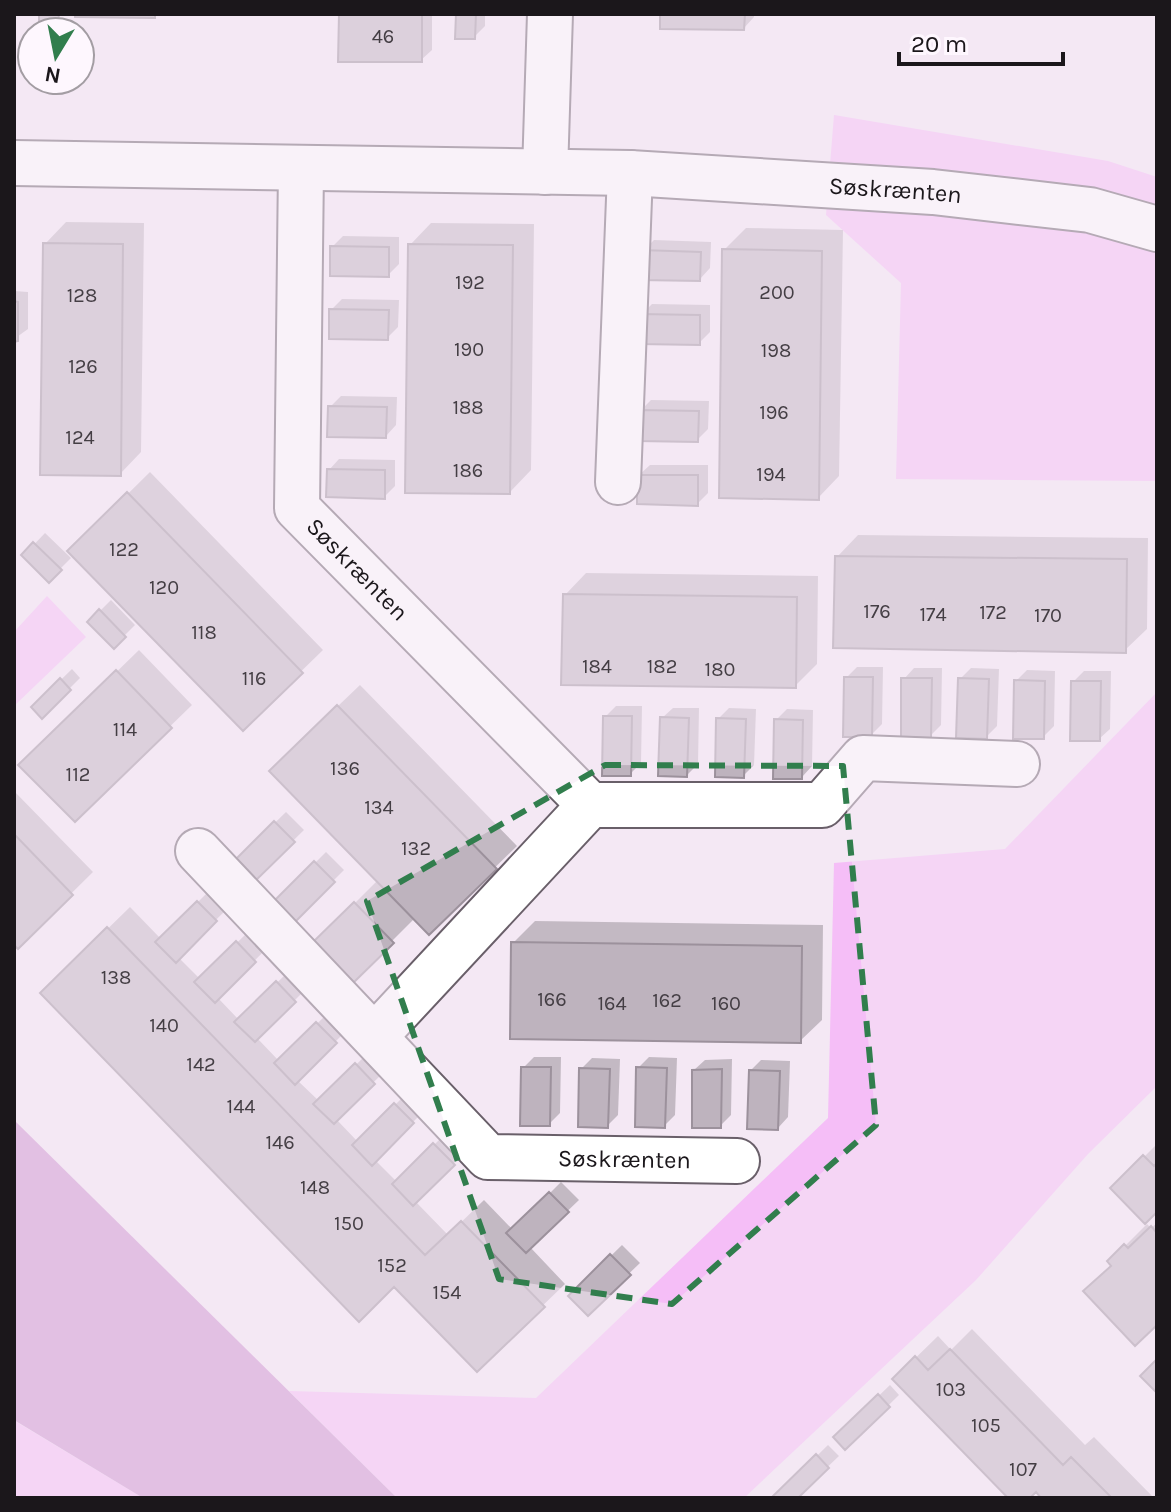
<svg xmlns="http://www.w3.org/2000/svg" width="1171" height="1512" font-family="Karla,sans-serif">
	<rect width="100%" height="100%" fill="#f4e8f4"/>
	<path fill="#f5bef7" d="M834,115l274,46 49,16v304l-261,-2 5,-196 -75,-68z
		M47,596l39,41 -72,69v-74z
		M1157,692v394l-69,68 -112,126 -232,218h-347l-108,-107 247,7 292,-280 6,-255 171,-14z
		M14,1420l1,1 128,77h-129z"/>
	<path fill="#cc91cf" d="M14,1120l383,378h-254l-129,-78z"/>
	<path fill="#0003" d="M341,14h91v36l-11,10z
		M458,14h27v12l-11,11z
		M662,14h92v3l-10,11z
		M66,222l78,1 -3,229 -21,22 -75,-230z
		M431,223l103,1 -3,246 -21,22 -100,-247z
		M746,228l97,2 -4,246 -21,22 -94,-248z
		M343,236l56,1v27l-11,11 -56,-28z
		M654,240l57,2 -1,26 -10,11 -57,-28z
		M14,291l14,1v37l-14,10z
		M342,299l57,1 -1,27 -11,11 -56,-28z
		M652,304l58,1v27l-11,11 -58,-28z
		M341,396l56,1 -1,28 -10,11 -56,-29z
		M651,400l58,1 -1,28 -11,11 -57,-29z
		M339,459l56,1v26l-11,11 -55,-27z
		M650,465h58v28l-11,11 -58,-29z
		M150,472l173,178 -80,78 -173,-177z
		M45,533l26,25 -22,22 -25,-25z
		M858,535l290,3 -1,91 -22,21 -288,-93z
		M586,573l232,3 -1,88 -22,22 -230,-91z
		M111,600l24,25 -21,21 -25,-24z
		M139,650l53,55 -117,114 -54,-54z
		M857,667h26l-1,57 -11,11 -25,-57z
		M914,668h28l-1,57 -11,11 -26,-57z
		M971,668l28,1 -2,57 -11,11 -26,-58z
		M72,669l8,9 -38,38 -9,-9z
		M1027,670l28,1 -1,55 -11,11 -27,-56z
		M1084,671h27l-1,58 -11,10 -26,-57z
		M360,685l157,161 -88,86 -14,-14 -63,63 -37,-38 63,-63 -85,-131z
		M616,706h26l-1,57 -11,11 -25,-57z
		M673,708h26l-1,56 -11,11 -25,-57z
		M729,708l27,1 -2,56 -11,11 -25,-57z
		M787,709l26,1 -1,56 -10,11 -26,-57z
		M14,791l79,81 -75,74 -4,-4z
		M286,812l18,18 -51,50 -18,-18z
		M326,852l18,18 -51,51 -18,-18z
		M209,891l18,18 -49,48 22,22 48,-47 17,18 -47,48 21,22 49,-48 17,18 -48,48 22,23 49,-48 18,18 -49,49 22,21 48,-47 17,18 -48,47 22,23 48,-48 18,17 -49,49 22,22 48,-48 19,19 -49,48 33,34 36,-35 29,30 48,-48 18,18 -49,47 35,37 -88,85 -83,-85 -352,-291 88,-86 31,32z
		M535,921l288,4 -1,95 -22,21 -287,-98z
		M534,1057h27l-1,56 -11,11 -26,-56z
		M649,1057l28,1 -2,57 -11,11 -26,-58z
		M592,1058l28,1 -2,56 -11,11 -26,-57z
		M732,1059l-1,56 -11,11 -26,-56 11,-10z
		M761,1060l29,1 -2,56 -10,11 -28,-57z
		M1157,1144v65l-44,-21z
		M1157,1223v99l-47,-61 37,-37 4,4z
		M622,1245l18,18 -52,50 -18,-17z
		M972,1329l113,116 9,-8 60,61h-110l-8,-9 -9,9h-16l-117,-119 44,-43 13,14z
		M890,1385l9,10 -53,52 -10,-10z
		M828,1445l11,11 -44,42h-21z"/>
	<path fill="#beb3be" stroke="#9c919c" stroke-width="2" d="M39,14h20l-1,8h-19z
		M75,14h80v4l-80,-1z
		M339,14h83v48h-84z
		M456,14h20l-1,25h-20z
		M660,14h85l-1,16 -84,-1z
		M43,243l80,1 -2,232 -81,-1z
		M408,244l105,1 -3,249 -105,-1z
		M330,246l59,1v30l-59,-1z
		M722,249l100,2 -3,249 -100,-2z
		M641,250l60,2 -1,29 -60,-1z
		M14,301l4,1v39l-4,1z
		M329,309l60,1 -1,30 -59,-1z
		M639,314l61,1v30l-61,-1z
		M328,406l59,1 -1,31 -59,-1z
		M638,410l61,1 -1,31 -60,-1z
		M327,469l58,1v29l-59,-2z
		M637,475h61v31l-61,-2z
		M127,492l176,181 -60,58 -176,-180z
		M33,542l29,28 -13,13 -28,-28z
		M835,556l292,3 -1,94 -293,-5z
		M563,594l234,3 -1,91 -235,-3z
		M99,609l27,28 -12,12 -27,-27z
		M116,670l56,58 -97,94 -57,-57z
		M844,677h29l-1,60h-29z
		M60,678l11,12 -29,29 -11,-12z
		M901,678h31l-1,60 -30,-1z
		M958,678l31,1 -2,60 -31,-1z
		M1014,680l31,1 -1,58h-31z
		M1071,681h30l-1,60h-30z
		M337,705l160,164 -68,66 -160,-164z
		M603,716h29l-1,60h-29z
		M660,717l29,1 -2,59 -29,-1z
		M716,718l30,1 -2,59 -29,-1z
		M774,719l29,1 -1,59h-29z
		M274,821l21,21 -42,41 -21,-20z
		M14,834l59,61 -55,54 -4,-4z
		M314,861l21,21 -42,42 -21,-21z
		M197,901l20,20 -41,42 -21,-21z
		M354,902l40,41 -42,41 -40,-41z
		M107,927l318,328 36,-34 84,86 -68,65 -83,-85 -35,35 -319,-329z
		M236,941l20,21 -41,41 -21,-21z
		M511,942l291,4 -1,97 -291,-4z
		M276,981l20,21 -41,40 -21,-20z
		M316,1022l21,21 -42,42 -21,-22z
		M355,1063l20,21 -41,40 -21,-20z
		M521,1067h30l-1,59h-30z
		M636,1067l31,1 -2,60 -30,-1z
		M579,1068l31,1 -2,59 -30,-1z
		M722,1069l-1,59h-29v-58z
		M749,1070l31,1 -2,59 -31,-1z
		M394,1103l20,20 -42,43 -20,-21z
		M433,1143l22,22 -42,41 -21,-22z
		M1143,1155l11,11 3,-3v49l-12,12 -35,-36z
		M549,1192l20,20 -43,41 -20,-20z
		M1151,1226l6,7v92l-22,21 -52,-55 28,-25 -4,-5 17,-17 4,4z
		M610,1254l21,21 -43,41 -20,-20z
		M950,1349l113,116 8,-8 41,41h-71l-5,-6 -6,6h-22l-116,-119 23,-23 13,14z
		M1157,1359v34l-17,-17z
		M878,1394l12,13 -45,43 -12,-13z
		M816,1454l13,14 -31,30h-27z"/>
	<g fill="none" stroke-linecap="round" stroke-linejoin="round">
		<defs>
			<g id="minor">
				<path id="s1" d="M14,163l616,10 303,19 157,18 67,19"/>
				<path id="s2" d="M301,168l-4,340 293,297 -215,231"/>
				<path d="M545,172l5,-158"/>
				<path d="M618,482l12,-309"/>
				<path d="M590,805h232l41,-47 154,6"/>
				<path id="s3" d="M198,851l290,306 249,4"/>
			</g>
		</defs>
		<use href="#minor" stroke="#695f69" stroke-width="48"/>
		<use href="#minor" stroke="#fff" stroke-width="44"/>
	</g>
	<path d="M0 0H1171V1512H0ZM605,765l238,1 33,359 -204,179 -173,-25 -132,-378z" fill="#f4e8f4" fill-opacity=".55" fill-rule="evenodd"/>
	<path fill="none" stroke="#317e4d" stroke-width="6" stroke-dasharray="16 10" stroke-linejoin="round" d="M605,765l238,1 33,359 -204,179 -173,-25 -132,-378z"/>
	<g text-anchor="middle" stroke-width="8" stroke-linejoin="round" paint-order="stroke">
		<g font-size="20" fill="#443e44">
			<text x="383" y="43">46</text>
			<text x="470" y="289">192</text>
			<text x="777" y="299">200</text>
			<text x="82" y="302">128</text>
			<text x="469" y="356">190</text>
			<text x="776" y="357">198</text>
			<text x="83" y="373">126</text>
			<text x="468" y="414">188</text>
			<text x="774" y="419">196</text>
			<text x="80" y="444">124</text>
			<text x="468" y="477">186</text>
			<text x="771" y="481">194</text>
			<text x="124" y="556">122</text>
			<text x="164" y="594">120</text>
			<text x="877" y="618">176</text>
			<text x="993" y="619">172</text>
			<text x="933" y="621">174</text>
			<text x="1048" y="622">170</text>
			<text x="204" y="639">118</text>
			<text x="597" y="673">184</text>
			<text x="662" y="673">182</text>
			<text x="720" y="676">180</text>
			<text x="254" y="685">116</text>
			<text x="125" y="736">114</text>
			<text x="345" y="775">136</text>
			<text x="78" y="781">112</text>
			<text x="379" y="814">134</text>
			<text x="416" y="855">132</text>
			<text x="116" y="984">138</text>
			<text x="552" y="1006">166</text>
			<text x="667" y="1007">162</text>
			<text x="612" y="1010">164</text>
			<text x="726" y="1010">160</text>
			<text x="164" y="1032">140</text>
			<text x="201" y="1071">142</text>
			<text x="241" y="1113">144</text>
			<text x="280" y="1149">146</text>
			<text x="315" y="1194">148</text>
			<text x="349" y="1230">150</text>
			<text x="392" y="1272">152</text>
			<text x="447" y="1299">154</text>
			<text x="951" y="1396">103</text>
			<text x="986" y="1432">105</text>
			<text x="1023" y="1476">107</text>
		</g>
		<g font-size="24" fill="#1b171b" stroke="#fef7fe">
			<text dy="8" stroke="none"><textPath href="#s1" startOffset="882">Søskrænten</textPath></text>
			<text dy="8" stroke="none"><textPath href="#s2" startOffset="426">Søskrænten</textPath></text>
			<text dy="8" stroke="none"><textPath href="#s3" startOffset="558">Søskrænten</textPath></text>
		</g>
	</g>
	<rect width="1171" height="1512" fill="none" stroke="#1b171b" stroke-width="32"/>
	<g transform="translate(56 56) rotate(190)"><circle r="38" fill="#fef7fe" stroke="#a39da3" stroke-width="2"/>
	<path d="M0-6L14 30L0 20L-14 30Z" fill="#317e4d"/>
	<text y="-12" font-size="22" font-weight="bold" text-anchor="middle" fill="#1b171b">N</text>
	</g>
	<path d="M899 52v12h164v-12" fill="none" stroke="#1b171b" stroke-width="4"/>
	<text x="911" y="52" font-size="24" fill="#1b171b" stroke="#fef7fe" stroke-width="6" paint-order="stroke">20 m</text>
</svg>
